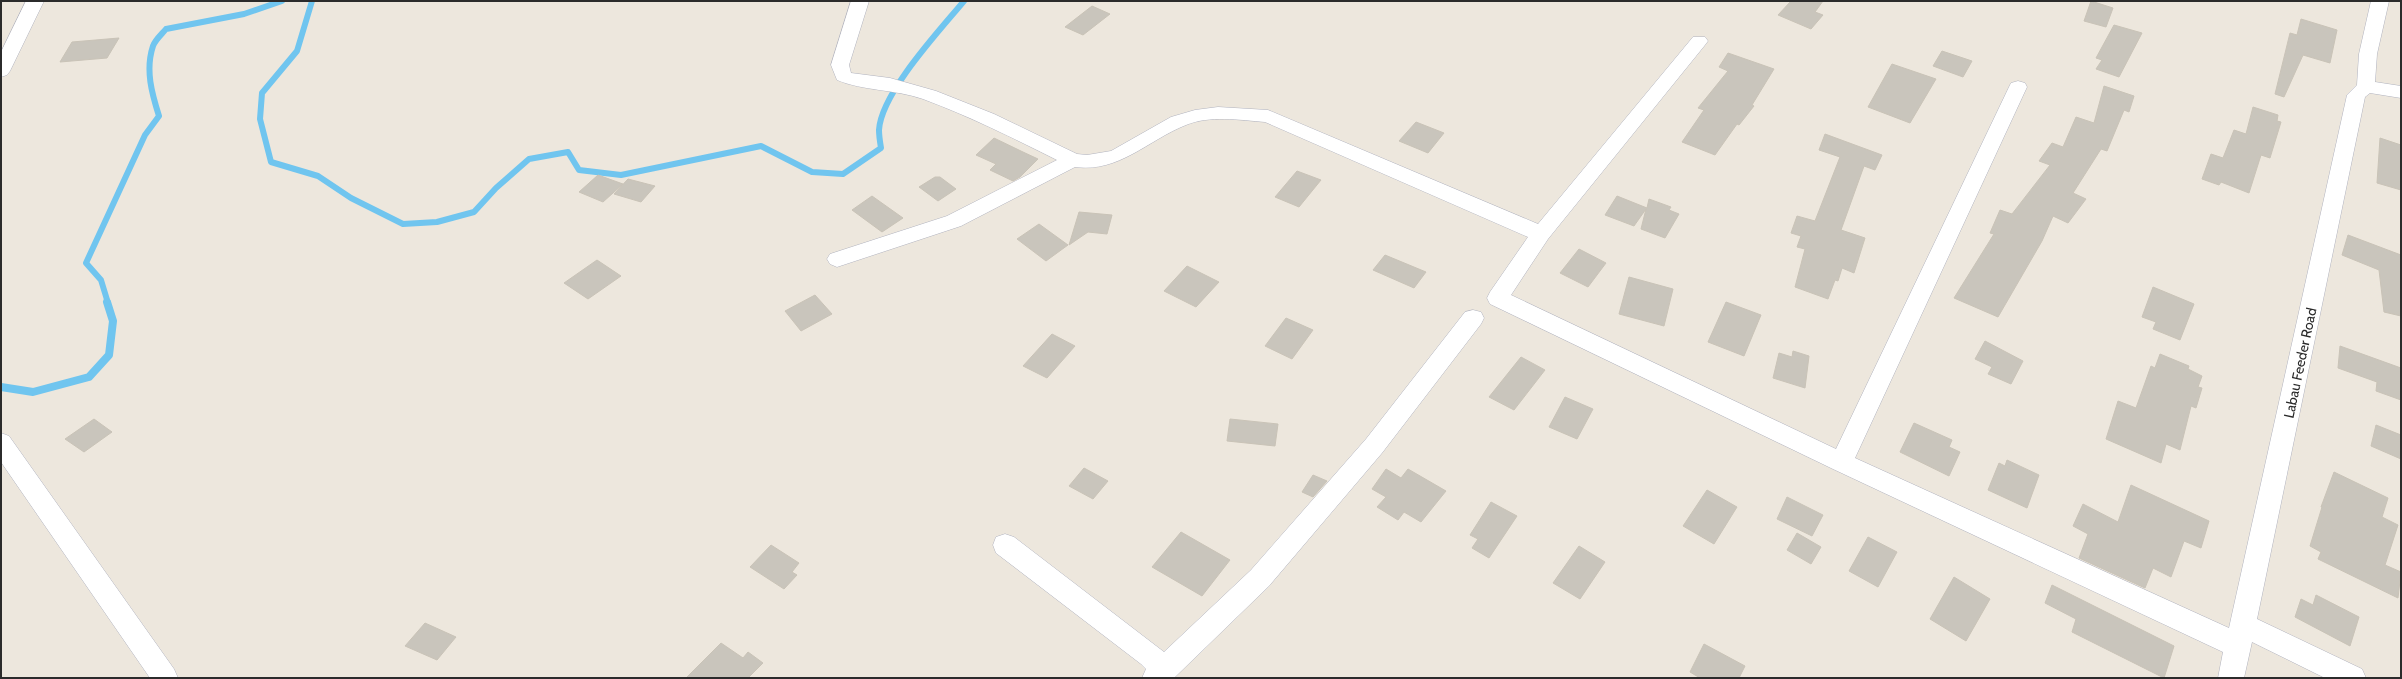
<svg xmlns="http://www.w3.org/2000/svg" width="2402" height="679" font-family="Cabin,sans-serif">
	<rect width="100%" height="100%" fill="#ede7dd"/>
	<g fill="none" stroke-linecap="round" stroke-linejoin="round">
		<path stroke="#70c5ef" stroke-width="6" d="M312,1l-15,50 -35,42 -2,26 11,43 47,14 33,22 52,26 34,-2 37,-10 22,-24 33,-29 39,-7 11,18 42,5 140,-29 51,26 31,2 38,-26c-1,-6 -2,-12 -2,-18 2,-37 61,-100 85,-129
			M108,303l-7,-23 -15,-17 59,-128 14,-19c-7,-22 -14,-46 -6,-70 2,-6 9,-12 13,-17l78,-15 38,-13"/>
		<path stroke="#70c5ef" stroke-width="8" d="M1,387l32,5 56,-15 20,-22 4,-34 -6,-19"/>
	</g>
	<path fill="#c9c5bc" stroke="#c9c3b7" d="M1791,1h32l-8,11 8,3 -12,14 -33,-14z
		M2091,1l22,7 -7,19 -22,-6z
		M1092,6l18,8 -27,21 -18,-8z
		M2301,19l36,11 -7,33 -27,-8 -19,42 -9,-3 15,-61 7,2z
		M2114,25l28,8 -23,44 -23,-8 6,-9 -6,-2z
		M119,38l-12,20 -47,4 12,-20z
		M1942,51l30,10 -9,16 -30,-11z
		M1728,53l46,16 -22,36 2,1 -15,19 -2,-1 -22,31 -33,-13 22,-32 -6,-2 30,-37 -9,-4z
		M1892,64l44,15 -26,44 -42,-16z
		M2104,86l30,10 -5,16 -5,-2 -17,41 -6,-2 -28,44 13,6 -18,24 -15,-7 -11,25 -44,76 -44,-19 40,-64 -4,-1 10,-23 12,4 38,-49 -11,-4 13,-18 11,4 13,-30 18,6z
		M2253,107l25,8 -1,6 4,1 -11,36 -9,-3 -12,38 -28,-11 -2,3 -17,-6 9,-25 12,4 11,-28 12,4z
		M1416,122l28,11 -16,20 -29,-12z
		M1825,134l57,21 -7,15 -11,-4 -23,64 24,8 -11,35 -12,-5 -4,13 -3,-1 -7,19 -33,-12 10,-38 -8,-2 4,-11 -10,-3 6,-17 18,5 25,-64 -21,-7z
		M994,138l29,14 15,7 -18,18 -7,4 -23,-11 6,-6 -20,-9z
		M2380,138l21,7v45l-24,-7z
		M1297,171l24,9 -22,27 -24,-10z
		M598,175l25,9 -20,18 -24,-10z
		M935,177h5l16,12 -18,12 -19,-14z
		M628,179l27,7 -14,16 -27,-8z
		M872,196l31,22 -21,14 -30,-22z
		M1617,196l30,12 2,-9 22,8 -2,3 10,4 -14,24 -24,-9 5,-20 -12,17 -29,-11z
		M1079,212l33,3 -5,19 -19,-2 -19,13z
		M1039,224l29,21 -22,16 -29,-22z
		M2348,235l53,20v61l-17,-4 -5,-42 -37,-15z
		M1579,249l27,14 -18,24 -28,-14z
		M1385,255l41,17 -12,16 -41,-18z
		M597,260l24,16 -33,23 -24,-16z
		M1187,266l32,16 -23,25 -32,-16z
		M1629,277l44,12 -9,37 -45,-12z
		M2153,287l41,17 -14,36 -27,-11 3,-7 -14,-5z
		M815,295l17,19 -31,17 -16,-20z
		M1726,302l35,13 -17,41 -36,-14z
		M1286,318l27,12 -21,29 -27,-13z
		M1052,334l23,12 -28,32 -24,-12z
		M1985,341l38,20 -12,23 -23,-10 4,-7 -17,-8z
		M2340,346l61,22v32l-25,-9 1,-9 -39,-14z
		M1793,351l16,5 -4,32 -32,-10 6,-25 13,4z
		M2160,354l29,12 -1,3 14,7 -4,11 4,1 -6,20 -5,-2 -11,44 -14,-6 -5,19 -55,-24 12,-38 18,7 15,-42 4,2z
		M1521,357l24,13 -31,40 -25,-13z
		M1565,397l28,12 -16,30 -28,-12z
		M94,419l18,13 -28,20 -19,-13z
		M1230,419l48,5 -3,22 -48,-5z
		M1914,423l38,17 -3,7 11,5 -11,24 -49,-24z
		M2376,425l25,10v24l-30,-13z
		M2007,460l32,15 -12,33 -39,-18 11,-27 6,3z
		M1084,468l24,13 -15,18 -24,-13z
		M1386,469l15,9 7,-9 38,22 -25,31 -17,-10 -6,8 -21,-13 9,-10 -14,-8z
		M2334,472l54,26 -6,19 16,8 -13,40 16,7 -3,26 -80,-39 3,-7 -11,-6 12,-39h-1z
		M1313,475l14,6 -14,16 -11,-5z
		M2131,485l78,36 -8,27 -17,-7 -13,36 -18,-9 -8,20 -66,-30 9,-24 -15,-8 10,-22 35,18z
		M1707,490l30,17 -23,37 -31,-18z
		M1787,497l36,18 -11,21 -35,-17z
		M1491,502l26,14 -28,42 -17,-10 6,-9 -8,-4z
		M1181,532l49,28 -28,36 -50,-29z
		M1797,533l24,14 -10,17 -24,-14z
		M1868,537l29,15 -19,35 -29,-16z
		M771,545l28,18 -7,9 5,3 -13,14 -34,-22z
		M1579,546l26,16 -25,37 -27,-16z
		M1954,577l36,22 -24,42 -36,-22z
		M2052,585l122,61 -10,32 -92,-46 4,-13 -31,-16z
		M2316,595l43,22 -9,29 -55,-29 6,-18 12,6z
		M425,623l31,14 -19,23 -32,-14z
		M721,643l22,15 5,-6 15,11 -15,15h-62z
		M1704,644l41,22 -6,12h-39l-10,-6z"/>
	<g fill="none" stroke-linecap="round" stroke-linejoin="round">
		<defs>
			<path id="minor" d="M26,1h18l-34,70 -3,4 -6,2v-25z
				M851,1h18l-20,64 2,8 39,5 46,13 58,23 83,40 10,1 24,-4 60,-34 24,-7 23,-3 50,3 270,114 155,-187h12l3,4 -3,4 -157,194 -37,56 325,154 173,-362 2,-4 7,-2 7,2 2,4 -172,371 374,170 118,-533 10,-10 2,-31 12,-53h18l-12,53 -2,28 26,4v12l-31,-5 -5,4 -108,522 105,50 4,9h-41l-73,-36 -8,36h-26l5,-26 -390,-183 -343,-165 -3,-6 3,-6 38,-55 -263,-115c-26,-2 -55,-7 -79,3 -38,15 -67,48 -111,42l-114,59 -124,41 -7,-3 -3,-5 3,-5 117,-38 110,-56c-44,-22 -88,-44 -134,-61 -29,-10 -60,-8 -86,-19l-6,-15z
				M1473,310l8,2 3,6 -3,6 -99,129 -113,133 -95,92h-32l4,-9 -5,-5 -145,-111 -3,-8 3,-8 9,-3 9,3 150,115 87,-82 115,-131 99,-127z
				M1,433l8,3 165,233 4,9h-28l-149,-216z"/>
		</defs>
		<use href="#minor" stroke="#b1b3bf" stroke-width="1"/>
		<use href="#minor" fill="#fff" fill-rule="evenodd"/>
	</g>
	<g text-anchor="middle" stroke-width="3" stroke-linejoin="round" paint-order="stroke">
		<g font-size="14" fill="#2b2b2b" stroke="#fff">
			<text transform="translate(2300 363) rotate(-78)" y="5">Labau Feeder Road</text>
		</g>
	</g>
	<rect width="2402" height="679" fill="none" stroke="#2b2b2b" stroke-width="4"/>
</svg>
